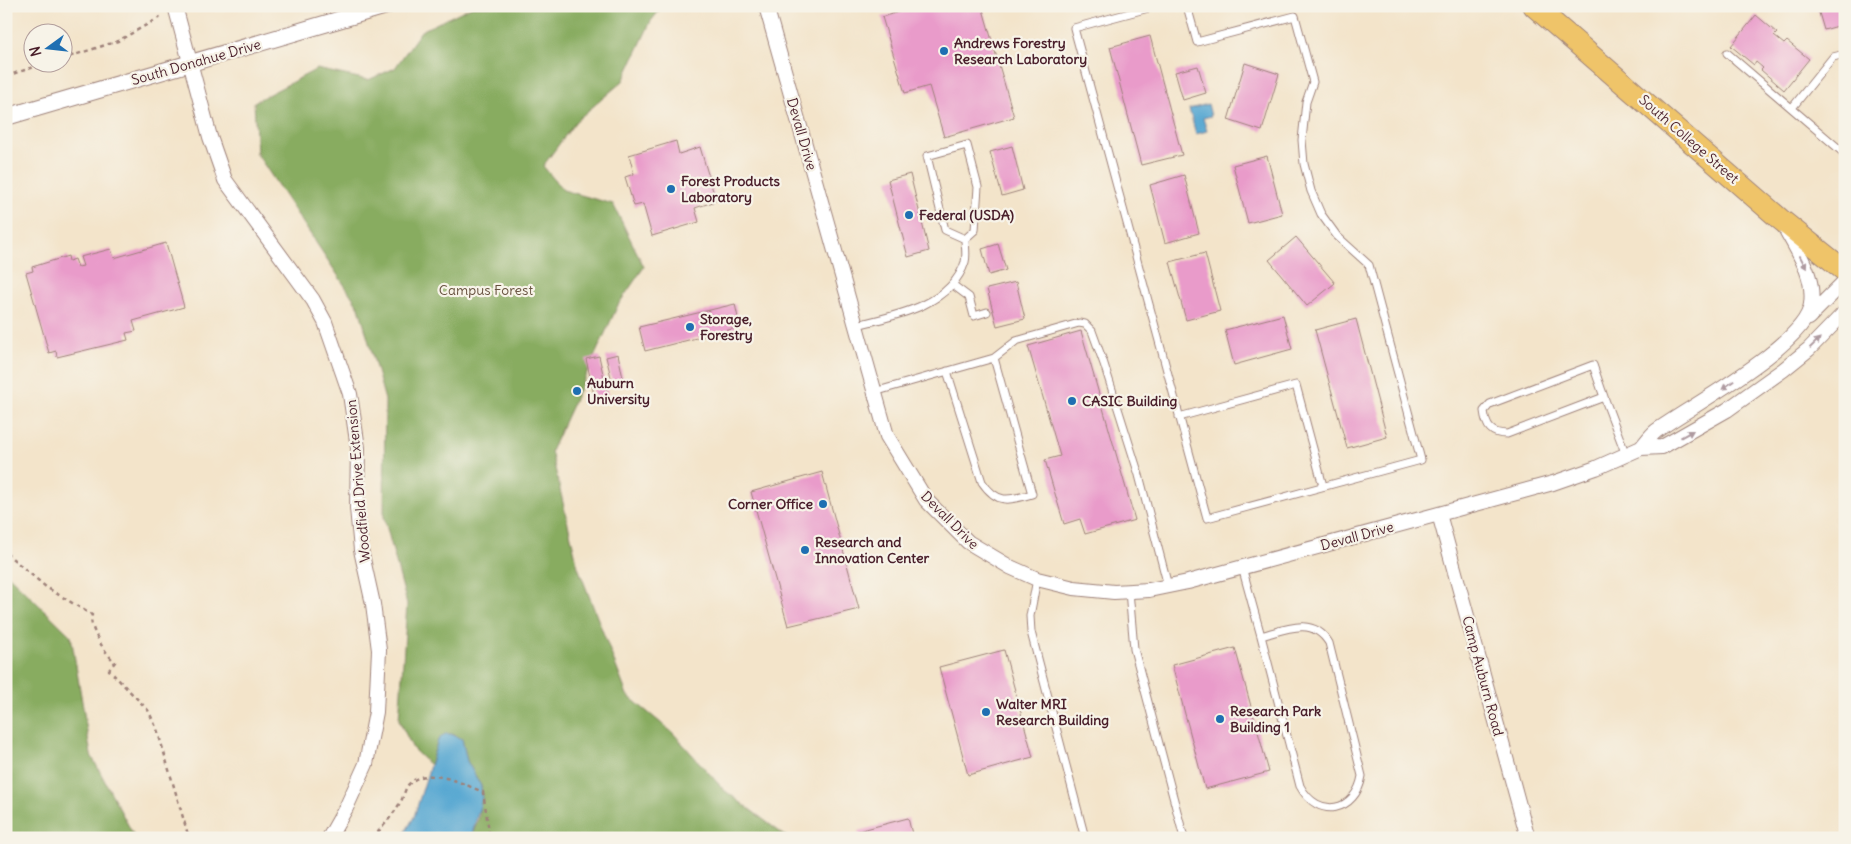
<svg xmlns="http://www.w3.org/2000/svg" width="1851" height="844" font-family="Delius,sans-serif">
	<rect width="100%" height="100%" fill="#f7f3e8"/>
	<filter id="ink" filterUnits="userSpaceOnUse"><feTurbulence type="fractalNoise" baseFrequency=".02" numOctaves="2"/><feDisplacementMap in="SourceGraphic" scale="10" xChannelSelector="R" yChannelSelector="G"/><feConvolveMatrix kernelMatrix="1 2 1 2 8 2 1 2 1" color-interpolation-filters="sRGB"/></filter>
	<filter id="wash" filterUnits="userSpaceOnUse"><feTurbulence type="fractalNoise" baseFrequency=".0096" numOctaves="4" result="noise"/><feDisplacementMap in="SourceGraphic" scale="20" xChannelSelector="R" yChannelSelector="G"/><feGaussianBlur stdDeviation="1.12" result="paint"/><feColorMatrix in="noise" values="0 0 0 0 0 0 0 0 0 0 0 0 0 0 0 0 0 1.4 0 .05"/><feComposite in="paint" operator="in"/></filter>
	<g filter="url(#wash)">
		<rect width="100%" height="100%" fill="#f3e4ca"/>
		<path fill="#88ac61" stroke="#696646" d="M473,6h190l-12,15 -28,60 -47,40 -33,45 20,24 50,14 31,63 -26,38 -67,146 27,116 49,128 46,38 51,57 64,48h-317l8,-21 2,-31 -14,-25 -5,-22c-23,-16 -26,9 -32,26l-17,-16 -14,-29 8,-116 -23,-87 1,-117 -26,-93 -102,-153 -3,-52 63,-33 51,11 27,-12 26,-37z
			M6,573l65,63 20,119 44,83h-129z"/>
		<path fill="#58a8d2" stroke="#51647e" d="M1208,104l3,12 -8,2 4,13 -11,3 -7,-25z
			M445,734h6l11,5 5,22 14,25 1,13 -11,39h-69l12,-21 24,-77z"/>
		<g id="blocks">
			<path fill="#e99bca" d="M918,6h64l32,111 -70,20 -15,-51 -24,7 -23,-76z
				M1817,6h28v18l-21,6z
				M1756,15l21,18 -3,3 10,8 3,-3 22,18 -25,31 -23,-20 2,-2 -7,-6 -2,3 -23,-19z
				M1150,36l32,119 -41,10 -31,-118z
				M1245,63l34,11 -17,57 -34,-11z
				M1198,66l8,27 -23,7 -8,-28z
				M676,141l3,13 21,-7 16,54 -21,7 4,14 -47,14 -9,-32 -9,2 -9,-29 9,-3 -5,-19z
				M1012,146l11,44 -21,6 -12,-44z
				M1267,156l15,58 -34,9 -15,-58z
				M910,174l19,77 -21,6 -20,-77z
				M1184,175l15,58 -34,10 -15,-58z
				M1296,237l39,46 -28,23 -38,-46z
				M166,243l18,64 -51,14 3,10 -10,2 2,7 -71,17 -1,-6 -7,2 -23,-80 7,-2 -1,-4 36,-11 1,5 6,-2 3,8 5,-1 -3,-9 31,-8 3,9z
				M998,244l8,26 -17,5 -7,-26z
				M1205,253l15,58 -34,9 -16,-58z
				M1016,282l9,37 -28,7 -10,-37z
				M735,304l5,23 -95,24 -6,-24z
				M1283,315l9,34 -58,16 -9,-35z
				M1356,319l31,118 -40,11 -32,-118z
				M1081,331l54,189 -50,14 -5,-15 -16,5 -19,-64 15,-4 -32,-110z
				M618,354l6,29 -11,2 -7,-28z
				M599,356l9,40 -13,3 -9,-40z
				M822,472l37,137 -71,17 -37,-134z
				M1235,648l34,124 -64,17 -33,-124z
				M1004,650l29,107 -65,18 -29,-108z
				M908,818l5,20h-53l-2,-7z"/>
		</g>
	</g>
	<g filter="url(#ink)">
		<use href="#blocks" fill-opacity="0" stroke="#9e827a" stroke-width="1"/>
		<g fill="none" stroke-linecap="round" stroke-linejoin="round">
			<defs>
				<path id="service" d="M1156,6l-82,22 133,490 214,-58 -52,-195 -32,-29 -16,-22 -10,-23 -7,-27 -2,-24 4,-38 7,-20 -18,-66 -98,26 -10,-36
					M1727,53l118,101
					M1792,108l41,-51 12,-3
					M953,285l16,12 5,19 13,-4
					M856,325c38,-9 95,-19 109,-63 2,-7 0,-16 0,-23l10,-9 3,-43 -11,-42 -40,11 18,74 20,9
					M947,371l35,111c15,22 26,19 50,12l-38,-136
					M874,392l120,-34 22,-17 63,-18 6,1 7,7 12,33 35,111 29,111
					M1604,397l-11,-32 -103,39 -6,7c2,16 7,23 23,23l97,-37 22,58
					M1179,417l117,-32 27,101
					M1242,567l19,69c25,-7 52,-20 68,7l33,133c-6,36 -44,44 -62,10l-39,-150
					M1037,579l-7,37 1,16 54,206
					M1129,591l5,58 50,189"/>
				<path id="minor" d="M175,6l35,131 15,43 88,120 12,22 25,72 8,54 -1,60 4,42 12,54 6,46 -3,62 -10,52 -20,44 -17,30
					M766,6l121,430 39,64 42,42 42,25 27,12 37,9 40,4 35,-2 39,-8 365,-99 43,-15 45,-20 21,-1 65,-37 56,-40 26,-21 36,-37
					M1808,318l37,-37
					M1641,448c5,-6 10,-13 15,-17 33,-24 151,-87 155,-127 4,-29 -14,-53 -27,-78
					M1439,514l89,324"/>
				<path id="tertiary" d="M6,117l380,-111"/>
				<path id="primary" d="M1534,6l246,213 65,52"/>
			</defs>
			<use href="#service" stroke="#9e827a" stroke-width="9"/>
			<use href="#minor" stroke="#9e827a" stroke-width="16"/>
			<use href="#tertiary" stroke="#9e827a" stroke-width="18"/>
			<use href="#primary" stroke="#9e827a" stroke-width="23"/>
			<path stroke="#9e827a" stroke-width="2.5" stroke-dasharray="4 4" stroke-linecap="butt" d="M62,59l56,-18 46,-26
				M6,76l44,-14
				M6,553l40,34 46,28c-5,10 14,40 23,47l-6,8 39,40 9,19 32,109
				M372,838c12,-12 21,-23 29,-37 3,-5 4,-13 8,-17 19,-19 54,0 74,8l7,46"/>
			<use href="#service" stroke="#fff" stroke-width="7"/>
			<use href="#minor" stroke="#fff" stroke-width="14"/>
			<use href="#tertiary" stroke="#fff" stroke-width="16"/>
			<use href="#primary" stroke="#efc469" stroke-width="21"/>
		</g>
		<defs><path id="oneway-solid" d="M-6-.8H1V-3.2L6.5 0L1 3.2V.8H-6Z" transform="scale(1.25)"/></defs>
		<g fill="#ae9aa0">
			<use href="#oneway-solid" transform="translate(1803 262) rotate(62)"/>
			<use href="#oneway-solid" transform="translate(1815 343) rotate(-44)"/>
			<use href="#oneway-solid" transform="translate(1728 385) rotate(145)"/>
			<use href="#oneway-solid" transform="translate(1687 434) rotate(-29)"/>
		</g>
	</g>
	<g fill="#1f6fb2" stroke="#f7f3e8" stroke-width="2">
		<circle cx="944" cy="51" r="5"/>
		<circle cx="671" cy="189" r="5"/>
		<circle cx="909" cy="215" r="5"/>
		<circle cx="690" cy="327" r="5"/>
		<circle cx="577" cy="391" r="5"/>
		<circle cx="1072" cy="401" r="5"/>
		<circle cx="823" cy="504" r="5"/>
		<circle cx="805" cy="550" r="5"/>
		<circle cx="986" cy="712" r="5"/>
		<circle cx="1220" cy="719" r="5"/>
	</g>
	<g text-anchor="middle" stroke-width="4.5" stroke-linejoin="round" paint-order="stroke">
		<g font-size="14" font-weight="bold" fill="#4a1f2b" stroke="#f7f3e8" text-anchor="start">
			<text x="954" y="48">Andrews Forestry<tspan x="954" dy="16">Research Laboratory</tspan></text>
			<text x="681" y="186">Forest Products<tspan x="681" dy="16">Laboratory</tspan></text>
			<text x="919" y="220">Federal (USDA)</text>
			<text x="700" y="324">Storage,<tspan x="700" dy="16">Forestry</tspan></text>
			<text x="587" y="388">Auburn<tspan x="587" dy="16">University</tspan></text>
			<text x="1082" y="406">CASIC Building</text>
			<text x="813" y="509" text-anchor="end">Corner Office</text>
			<text x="815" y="547">Research and<tspan x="815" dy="16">Innovation Center</tspan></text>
			<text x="996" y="709">Walter MRI<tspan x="996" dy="16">Research Building</tspan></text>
			<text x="1230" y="716">Research Park<tspan x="1230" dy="16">Building 1</tspan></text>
		</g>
		<g font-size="14" fill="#4a1f2b" stroke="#f7f3e8">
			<text transform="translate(196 62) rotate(-16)" y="5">South Donahue Drive</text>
			<text transform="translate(802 134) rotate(74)" y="5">Devall Drive</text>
			<text transform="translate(1689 139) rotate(41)" y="5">South College Street</text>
			<text transform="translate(358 481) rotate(-95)" y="5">Woodfield Drive Extension</text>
			<text transform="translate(950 520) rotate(45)" y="5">Devall Drive</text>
			<text transform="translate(1357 536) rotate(-15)" y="5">Devall Drive</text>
			<text transform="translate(1483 676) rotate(75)" y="5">Camp Auburn Road</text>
		</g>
		<g font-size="14" fill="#67513f" stroke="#f7f3e8">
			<text x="486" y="295">Campus Forest</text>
		</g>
	</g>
	<rect width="1851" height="844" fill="none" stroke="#f7f3e8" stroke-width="25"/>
	<g transform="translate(48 48) rotate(255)"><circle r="24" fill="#f7f3e8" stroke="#b29e9c"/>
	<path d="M0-4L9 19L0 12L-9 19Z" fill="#1f6fb2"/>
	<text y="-8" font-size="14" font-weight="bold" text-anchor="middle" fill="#4a1f2b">N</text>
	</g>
</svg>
